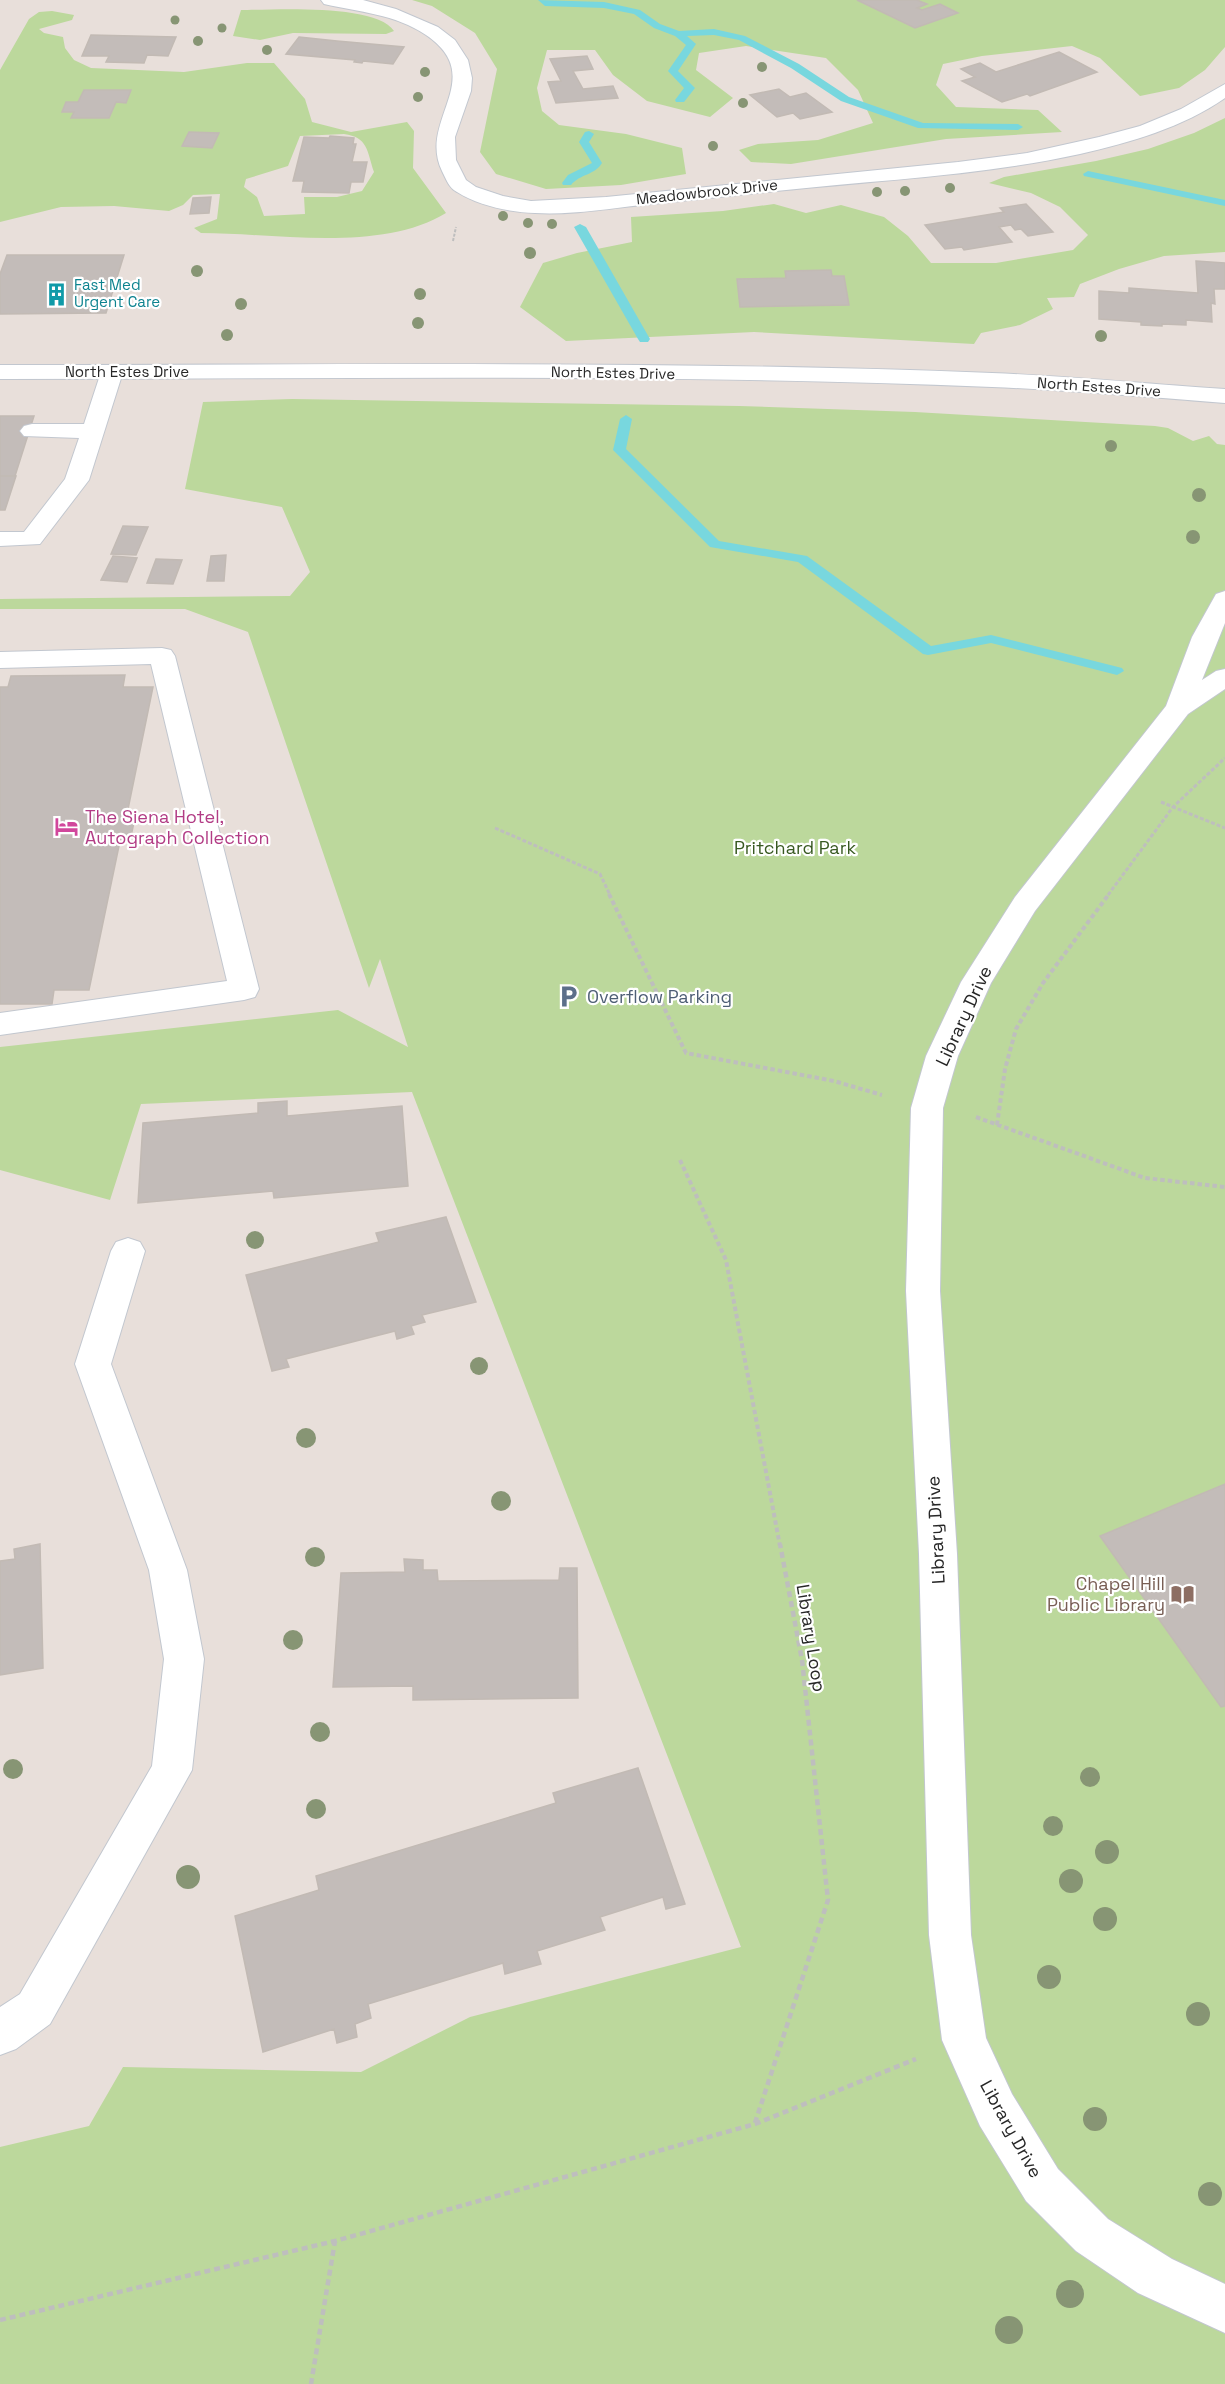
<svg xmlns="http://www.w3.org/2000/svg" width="1225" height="2384" font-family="'Space Grotesk',sans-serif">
	<rect width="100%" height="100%" fill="#e8dfda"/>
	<path fill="#bcd89c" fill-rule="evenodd" d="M412,0h813v47l-20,23 -26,18 -39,8 -40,-38 -28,-12 -90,10 -39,8 -7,21 20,22 82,3 24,22 -116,7 -155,25 -40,-2 -12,-12 19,-6 60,-4 55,-17 -15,-33 -32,-32 -80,-12 -47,7 -3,17 37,28 -23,19 -63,-16 -34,-26 -18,-25h-48l-10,38 5,23 17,14 67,9 56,14 4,26 -65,11 -75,4 -50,-15 -16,-22 17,-83 -22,-36 -43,-27z
		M241,10c31,0 135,-7 153,21l-8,3 -93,-1 -33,7 -27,-4z
		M52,11l22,4 -2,5 -33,9 5,4 19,4 2,11 9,12 17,8 93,4 63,-9h27l31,36 7,23 39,10 56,-10 7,9 -1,37 33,45c-65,40 -171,20 -245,20l-7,-5 23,-9 3,-25 -27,1 -10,10 -14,6 -55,-5 -53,1 -61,15v-152l29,-51 10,-7zM344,134c24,3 23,17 30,38l-12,19 -25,6h-33l1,17 -41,2 -7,-19 -13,-10 2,-8 42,-13 12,-30z
		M1225,118v134l-61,4 -45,13 -39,15 -6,13 -27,1 6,11 -33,16 -39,8 -7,11 -220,-12 -188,9 -46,-34 23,-44 34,-10 55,-11 -1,-25 92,-6 51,-7 32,9 35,-8 43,12 24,19 23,27h65l77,-13 15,-15 -28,-28 -29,-14 -42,-10 15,-6 92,-16 52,-12 46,-16z
		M292,399l447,7 176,6 240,14 13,2 25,13 16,-5 8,8 8,1v1939h-1225v-237l89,-21 34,-59 238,5 109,-55 271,-70 -329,-855 -271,12 -31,96 -110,-30v-123l338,-37 70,37 -28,-88 -11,29 -121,-356 -63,-23h-185v-10l290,-3 20,-24 -28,-65 -97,-18 18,-87z"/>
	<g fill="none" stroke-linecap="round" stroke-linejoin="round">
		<path fill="#78d7de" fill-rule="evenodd" d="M538,0l66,2 36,8 20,14 19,7 35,-2 31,7 54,28 50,33 74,26 95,1 5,3 -5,3 -100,-2 -77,-27 -50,-33 -52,-28 -25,-5 -27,1 9,8 -18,27 17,17 -11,14h-8l-1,-2 9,-12 -16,-17 18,-26 -11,-9 -21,-8 -20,-14 -30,-6 -59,-2z
			M589,131l5,3 -5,8 13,21c-7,12 -22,11 -31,22h-8l-1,-2 6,-8 24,-12 -13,-21 6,-10z
			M1088,171l137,29v6l-141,-30 -1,-2z
			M580,224l6,3 64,112 -2,3h-8l-2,-3 -64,-112z
			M626,415l6,4 -6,30 93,92 88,15 124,90 60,-11 131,33 2,3 -7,4 -126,-32 -63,12 -5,-1 -125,-92 -88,-15 -97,-97 7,-31z"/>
	</g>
	<path fill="#c3bcb9" stroke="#c2bab4" stroke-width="1.5" d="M857,0h60l10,4 -10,4 5,2 18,-6 18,9 -43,15z
		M91,35l85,2 -8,19 -21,-1 -3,8 -38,-1 3,-6h-27z
		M299,37l38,4 67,6 -11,17 -30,-3 -1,2 -8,-1 1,-2 -69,-6z
		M1059,52l38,20 -67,24 -3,-2 -25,8 -40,-21 13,-4 -14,-8 19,-6 16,9z
		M587,56l6,13 -20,2 10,18 30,-3 5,12 -62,5 -8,-21 13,-1 -11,-22z
		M779,89l11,8 16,-4 26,19 -32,7 -7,-6 -16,4 -27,-22z
		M84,90h47l-5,13 -10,-1 -7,16h-38l3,-6h-12l4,-10h12z
		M189,132l30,1 -7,15 -30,-2z
		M330,136l24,2 -1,6h3l-4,18h15l-4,20h-12l-2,11 -47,-1 2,-11h-11l11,-44 25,1z
		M211,197l-2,16 -19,1 3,-16z
		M1026,204l27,28 -25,4 -7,-7 -6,1 -4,-5 -12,2 13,15 -48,8 -2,-3 -17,2 -20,-24 79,-13 -4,-4z
		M7,255h117l-18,58 -106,1v-40z
		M1196,261l29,2v26h-11l1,15 -4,-1 1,19 -26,-2v5l-24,-1v2l-21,-1v-3l-42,-3v-28l30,2v-5l69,5z
		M831,270l1,6h12l5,29 -109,2 -3,-28 49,-1 -1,-7z
		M0,416h34l-19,60h-15z
		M0,476h16l-11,34h-5z
		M123,526l25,1 -12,28 -25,-1z
		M226,555l-2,26h-17l4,-25z
		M113,556l24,2 -10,24 -26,-2z
		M156,559l26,1 -9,24 -26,-1z
		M125,675l-2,12h30l-26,127 9,-1 -6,28h-10l-31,149h-35l-2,14h-52v-317h8l3,-11z
		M287,1101v15l115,-10 6,80 -134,12 -1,-7 -135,12 5,-80 115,-10v-10z
		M446,1217l30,85 -54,13 3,7 -14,4 3,8 -17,5 -2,-8 -109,28 3,8 -17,4 -26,-96 133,-33 -3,-9z
		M1225,1484v222l-4,1 -121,-171z
		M40,1544l3,124 -43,7v-114l15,-2 -1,-10z
		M404,1559l19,1v10h14l1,11 121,-1 1,-12h17l1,130 -165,2v-14l-80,1 8,-114 64,-1z
		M638,1768l47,136 -19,5 -3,-12 -63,20 5,13 -68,21 4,13 -36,10 -2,-11 -135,41 3,14 -16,6 2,13 -20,6 -3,-14 -71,23 -28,-136 84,-26 -3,-14 240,-73 -3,-10z"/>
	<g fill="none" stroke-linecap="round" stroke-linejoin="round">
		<defs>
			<path id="lane" d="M112,365l8,2 3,5 -34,108 -49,64 -40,2v-14h24l41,-53 14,-41 -55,-2 -4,-5 4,-5 8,-2h52l17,-52 3,-5z
				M1225,591v32l-23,57 14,-9 9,-2v20l-37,25 -153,197 -44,72 -33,73 -15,52 -3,183 17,263 14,381 15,103 26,56 46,75 50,50 64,40 53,25v49l-87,-40 -62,-42 -50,-50 -46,-75 -38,-86 -13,-105 -10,-381 -13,-263 5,-183 15,-52 35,-74 54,-85 151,-191 26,-69 24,-43z
				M162,648l9,2 4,6 84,333 -4,8 -11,3 -244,35v-22l227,-32 -76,-317 -151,4v-16z
				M128,1238l12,4 5,9 -34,113 76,206 17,89 -12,111 -142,254 -34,25 -16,6v-48l20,-13 132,-228 12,-107 -15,-89 -74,-206 36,-113 5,-9z"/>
			<path id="street" d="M321,0h42l33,9 42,18 17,13 13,20 4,18 -1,13 -16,46 1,23 10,20 10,7 27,9 28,5 75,-4 352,-35 69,-9 72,-16 41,-11 41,-17 44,-25v14c-43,30 -94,44 -145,56 -100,22 -202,26 -304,37 -45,5 -89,9 -134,14 -35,4 -72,10 -107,8 -25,-1 -56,-7 -78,-21 -8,-4 -11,-13 -15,-21 -25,-51 47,-93 -16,-136 -31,-21 -67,-23 -102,-31z"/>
			<path id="secondary" d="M0,365c330,0 661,-5 992,8 77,3 155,11 233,16v14c-78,-6 -156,-13 -233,-16 -331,-14 -662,-8 -992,-8z"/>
		</defs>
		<use href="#lane" stroke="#c2c7cf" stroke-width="2"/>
		<use href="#street" stroke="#c2c7cf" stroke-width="2"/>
		<use href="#secondary" stroke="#c2c7cf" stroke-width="2"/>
		<path stroke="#bebebe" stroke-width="2" stroke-dasharray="3 1.5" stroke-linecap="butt" d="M453,241l3,-14"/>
		<path stroke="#bebebe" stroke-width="3" stroke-dasharray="4 2" stroke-linecap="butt" d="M1161,802l64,26
			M495,828l105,46 10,21
			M1108,895l65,-88 52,-49"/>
		<path stroke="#bebebe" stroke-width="4" stroke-dasharray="4.5 3" stroke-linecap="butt" d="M609,894l77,159 148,28 48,14
			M976,1117l169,61 80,9
			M997,1125l8,-56 11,-40 27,-46 66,-89
			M680,1160l46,100 54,286"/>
		<path stroke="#bebebe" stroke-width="4.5" stroke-dasharray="6 4" stroke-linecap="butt" d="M755,2123l73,-223 -26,-240 -22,-116
			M0,2320l335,-79 420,-117 161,-65
			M311,2384l24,-143"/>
		<use href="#lane" fill="#fff" fill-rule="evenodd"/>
		<use href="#street" fill="#fff" fill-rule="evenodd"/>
		<use href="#secondary" fill="#fff" fill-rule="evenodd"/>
	</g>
	<g fill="#879574">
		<circle cx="175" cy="20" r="4.5"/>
		<circle cx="222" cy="28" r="4.5"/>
		<circle cx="198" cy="41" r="5"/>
		<circle cx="267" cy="50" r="5"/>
		<circle cx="762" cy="67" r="5"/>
		<circle cx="425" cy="72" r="5"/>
		<circle cx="418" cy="97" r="5"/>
		<circle cx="743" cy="103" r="5"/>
		<circle cx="713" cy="146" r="5"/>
		<circle cx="950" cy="188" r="5"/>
		<circle cx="905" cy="191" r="5"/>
		<circle cx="877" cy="192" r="5"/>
		<circle cx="503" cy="216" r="5"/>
		<circle cx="528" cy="223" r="5"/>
		<circle cx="552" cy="224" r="5"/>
		<circle cx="530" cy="253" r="6"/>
		<circle cx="197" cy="271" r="6"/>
		<circle cx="420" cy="294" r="6"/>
		<circle cx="241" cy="304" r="6"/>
		<circle cx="418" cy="323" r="6"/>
		<circle cx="227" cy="335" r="6"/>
		<circle cx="1101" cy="336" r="6"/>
		<circle cx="1111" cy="446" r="6"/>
		<circle cx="1199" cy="495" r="7"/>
		<circle cx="1193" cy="537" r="7"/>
		<circle cx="255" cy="1240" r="9"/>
		<circle cx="479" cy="1366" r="9"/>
		<circle cx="306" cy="1438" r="10"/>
		<circle cx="501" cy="1501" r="10"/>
		<circle cx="315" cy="1557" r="10"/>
		<circle cx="293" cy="1640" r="10"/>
		<circle cx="320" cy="1732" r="10"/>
		<circle cx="13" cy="1769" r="10"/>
		<circle cx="1090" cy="1777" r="10"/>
		<circle cx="316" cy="1809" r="10"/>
		<circle cx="1053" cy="1826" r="10"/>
		<circle cx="1107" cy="1852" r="12"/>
		<circle cx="188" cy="1877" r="12"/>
		<circle cx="1071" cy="1881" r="12"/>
		<circle cx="1105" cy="1919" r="12"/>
		<circle cx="1049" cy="1977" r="12"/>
		<circle cx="1198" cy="2014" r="12"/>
		<circle cx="1095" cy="2119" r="12"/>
		<circle cx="1210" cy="2194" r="12"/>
		<circle cx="1070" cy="2294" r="14"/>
		<circle cx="1009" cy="2330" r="14"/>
	</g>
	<defs>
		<symbol id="building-bare" viewBox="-9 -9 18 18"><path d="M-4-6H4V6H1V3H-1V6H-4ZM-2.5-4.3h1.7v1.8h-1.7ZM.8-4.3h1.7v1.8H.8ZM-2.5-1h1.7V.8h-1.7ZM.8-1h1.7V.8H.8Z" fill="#0f9aa8" stroke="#fff" stroke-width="2.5" paint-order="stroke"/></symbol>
		<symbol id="hotel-bare" viewBox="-9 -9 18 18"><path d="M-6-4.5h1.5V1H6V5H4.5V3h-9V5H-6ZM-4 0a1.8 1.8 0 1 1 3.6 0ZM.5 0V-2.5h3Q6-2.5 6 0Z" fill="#d1479c" stroke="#fff" stroke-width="2.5" paint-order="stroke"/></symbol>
		<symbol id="parking-bare" viewBox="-9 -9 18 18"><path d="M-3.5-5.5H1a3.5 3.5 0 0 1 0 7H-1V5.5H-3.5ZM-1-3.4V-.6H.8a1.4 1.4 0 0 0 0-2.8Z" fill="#5c6f8a" stroke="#fff" stroke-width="2.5" paint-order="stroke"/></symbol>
		<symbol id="library-bare" viewBox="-9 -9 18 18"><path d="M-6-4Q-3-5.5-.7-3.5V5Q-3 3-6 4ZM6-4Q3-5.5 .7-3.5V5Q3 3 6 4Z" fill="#8d6e63" stroke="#fff" stroke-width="2.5" paint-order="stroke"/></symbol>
	</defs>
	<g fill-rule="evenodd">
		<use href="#building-bare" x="40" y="278" width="33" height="33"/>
		<use href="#hotel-bare" x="50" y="810" width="33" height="33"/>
		<use href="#parking-bare" x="552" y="980" width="33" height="33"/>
		<use href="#library-bare" x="1166" y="1578" width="33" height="33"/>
	</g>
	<g text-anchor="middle" stroke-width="4.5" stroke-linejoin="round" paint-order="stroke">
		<g font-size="15" fill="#272727" stroke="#fff">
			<text transform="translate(707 192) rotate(-6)" y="5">Meadowbrook Drive</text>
			<text x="127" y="377">North Estes Drive</text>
			<text transform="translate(613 373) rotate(1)" y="5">North Estes Drive</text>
			<text transform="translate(1099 387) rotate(4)" y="5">North Estes Drive</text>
		</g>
		<g font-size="15" fill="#0d838f" stroke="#fff" text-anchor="start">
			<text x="74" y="290">Fast Med<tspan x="74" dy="17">Urgent Care</tspan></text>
		</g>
		<g font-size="18" fill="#b23c85" stroke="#fff" text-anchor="start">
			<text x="85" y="823">The Siena Hotel,<tspan x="85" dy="21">Autograph Collection</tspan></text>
		</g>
		<g font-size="18" fill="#385921" stroke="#fff">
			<text x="795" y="854">Pritchard Park</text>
		</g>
		<g font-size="18" fill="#4e5e75" stroke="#fff" text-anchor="start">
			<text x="587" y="1003">Overflow Parking</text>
		</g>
		<g font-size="18" fill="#272727" stroke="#fff">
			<text transform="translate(964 1016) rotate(-65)" y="6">Library Drive</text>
			<text transform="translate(936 1530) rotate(-93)" y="6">Library Drive</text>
			<text transform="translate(811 1638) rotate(81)" y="6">Library Loop</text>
			<text transform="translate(1011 2129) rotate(61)" y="6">Library Drive</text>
		</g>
		<g font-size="18" fill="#785e54" stroke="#fff" text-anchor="end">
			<text x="1165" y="1590">Chapel Hill<tspan x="1165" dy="21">Public Library</tspan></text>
		</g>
	</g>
</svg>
